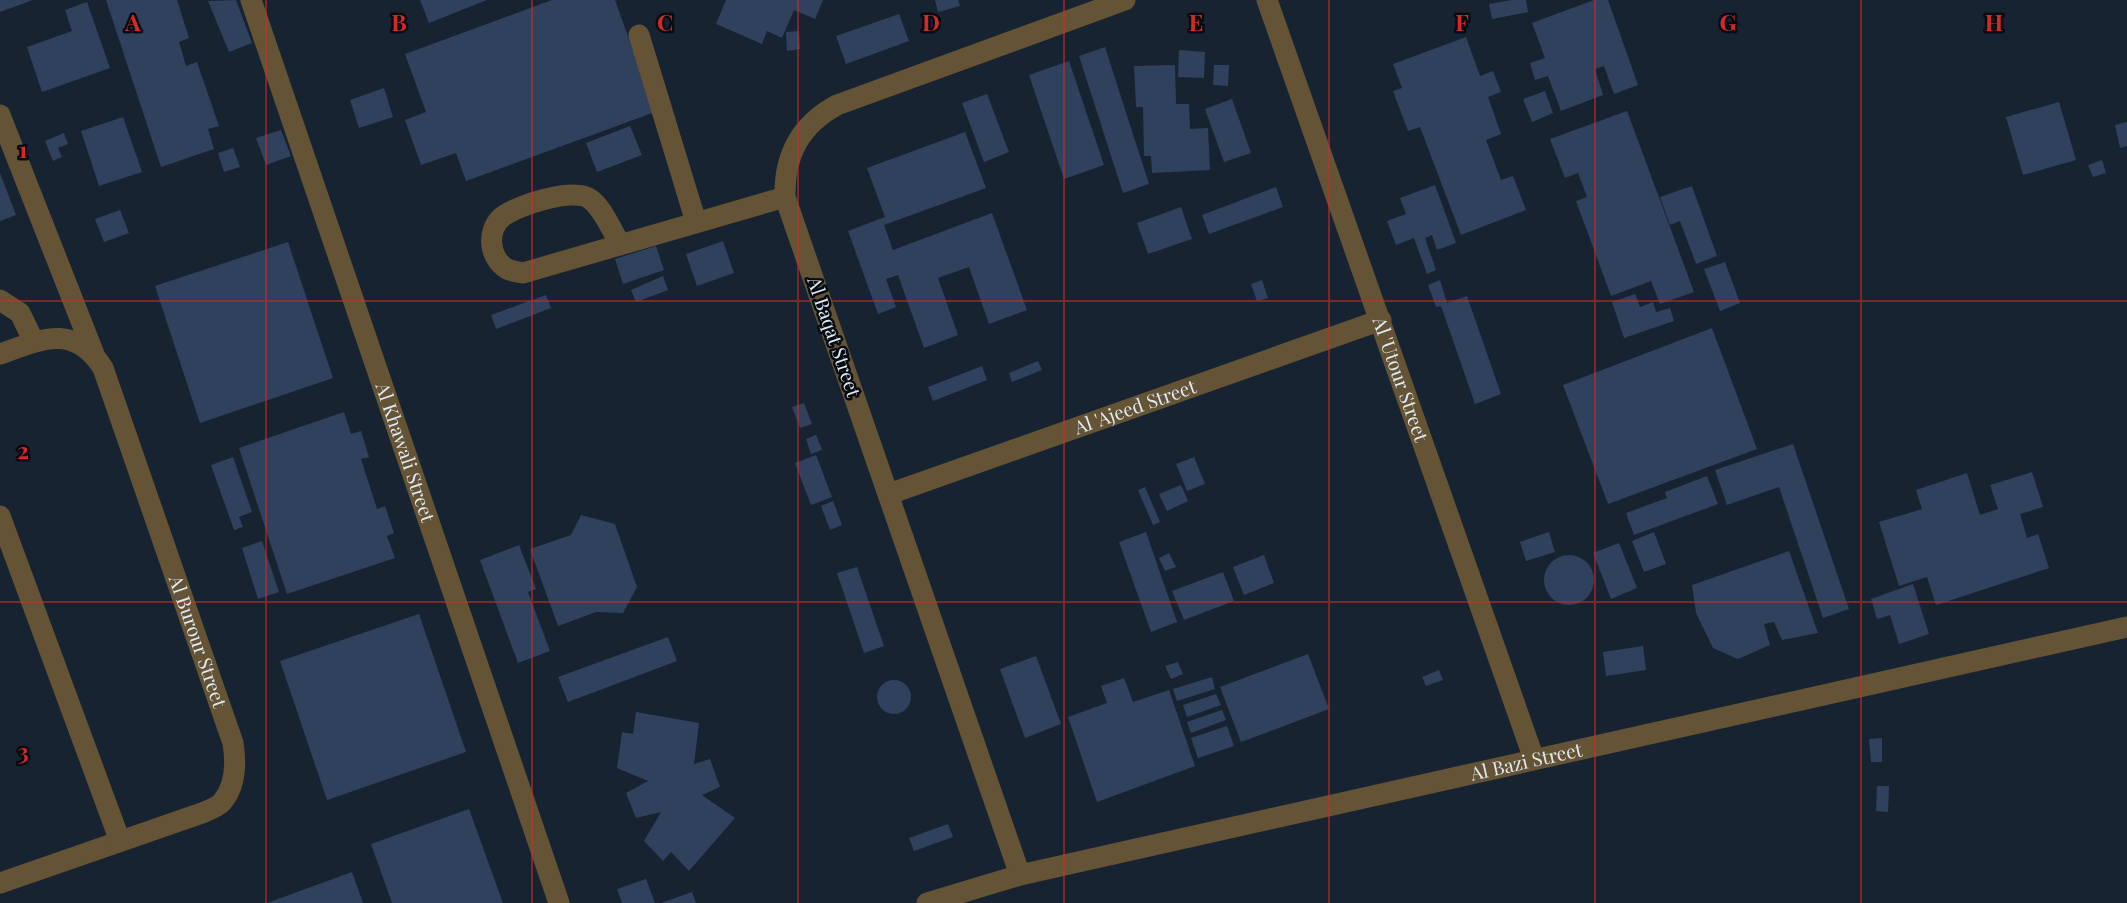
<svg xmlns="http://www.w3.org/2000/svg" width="2127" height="903" font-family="'Playfair Display',serif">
	<rect width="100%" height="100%" fill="#182332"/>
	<path fill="#2f415d" d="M0,0h33l-33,12z
		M106,0h71l12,38 -10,4 7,24 11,-4 22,64 -11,3 6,20 -53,18z
		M236,0l16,43 -23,9 -21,-51z
		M420,0h67l-58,23z
		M552,0h63l40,112 -189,69 -10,-28 -35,12 -16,-45 21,-8 -21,-58z
		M726,0h97l-8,19 -21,-9 -12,28 -15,-7 -5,13 -46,-20z
		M935,0h23l2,6 -22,6z
		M1512,0h14l2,12 -36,7 -3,-15z
		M1594,0h14l30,85 -24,9 -10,-28 -9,3 8,26 -42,16 -13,-35 -13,4 -5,-17 15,-5 -13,-35z
		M87,2l23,66 -68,24 -15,-45 45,-16 -7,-21z
		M899,14l10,27 -63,23 -10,-28z
		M799,31l1,18 -13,2 -1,-19z
		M1466,37l14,39 13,-5 8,21 -13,5 13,37 -15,6 15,40 12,-4 13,34 -65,25 -41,-108 -12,4 -15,-40 9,-3 -9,-24z
		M1105,47l44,137 -26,9 -44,-137z
		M1179,50l26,2 -1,26 -26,-1z
		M1069,61l35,104 -40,14 -35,-104z
		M1175,65l1,39h13l1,25 18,-1 2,42 -58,3 -1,-17h-7l-1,-49h-7l-2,-41z
		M1214,65h15l-1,21 -15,-1z
		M384,88l9,29 -34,11 -9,-28z
		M1545,91l8,22 -21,9 -9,-23z
		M987,94l22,58 -25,10 -22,-59z
		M1232,99l19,54 -27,9 -19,-53z
		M2059,102l17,58 -53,15 -17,-58z
		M1627,111l67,181 -34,12 -9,-23 -40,15 -35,-95 11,-4 -9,-24 -13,5 -15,-39z
		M123,117l19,55 -43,14 -18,-55z
		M2127,122v24l-7,2 -5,-23z
		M630,126l12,29 -45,17 -11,-29z
		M281,130l10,26 -25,9 -10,-27z
		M965,132l21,56 -102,37 9,25 99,-37 35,97 -38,14 -20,-57 -31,11 20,57 -34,13 -26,-73 -12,4 10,28 -18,7 -30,-83 37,-14 -18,-49z
		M64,133l4,11 -10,4 4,9 -9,4 -8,-20z
		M233,148l7,19 -16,5 -6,-19z
		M2102,160l4,13 -13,4 -5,-12z
		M0,173l16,42 -16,6z
		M1435,185l21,58 -19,7 -5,-15 -7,3 11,32 -9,4 -13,-36 -18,7 -9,-24 19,-7 -6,-16z
		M1692,186l25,70 -21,8 -16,-43 -10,4 -10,-28z
		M1276,187l7,20 -74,27 -7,-19z
		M1181,207l11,32 -44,15 -11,-31z
		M120,210l9,23 -25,9 -9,-23z
		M723,241l11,32 -37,13 -11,-32z
		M288,242l45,136 -133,45 -45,-137z
		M656,246l8,24 -41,14 -8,-25z
		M1725,262l15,41 -20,8 -16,-42z
		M663,276l5,14 -32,12 -5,-12z
		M1262,280l6,18 -11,3 -6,-17z
		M1440,280l7,23 20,-7 34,98 -26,10 -34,-98 -5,1 -8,-22z
		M1635,294l5,13 13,-5 3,10 14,-4 4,13 -50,17 -12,-36z
		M546,295l5,13 -55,21 -5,-14z
		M1712,328l45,121 -149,55 -45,-119z
		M1038,361l4,9 -30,12 -3,-9z
		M982,366l5,14 -54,21 -5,-14z
		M804,403l8,21 -12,4 -8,-21z
		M344,412l7,22 10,-3 8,26 -8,2 16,50 8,-3 9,27 -7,3 8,22 -108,36 -48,-146z
		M816,435l6,15 -11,4 -5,-15z
		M1793,444l56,165 -26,9 -44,-131 -52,18 -12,-35z
		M816,455l16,42 -21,8 -16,-42z
		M233,457l19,55 -13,5 4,10 -9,3 -23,-65z
		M1194,457l11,27 -18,7 -11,-27z
		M2032,472l11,35 -23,7 7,24 11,-4 11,34 -113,37 -9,-28 -28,9 -20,-64 43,-13 -6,-19 51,-17 13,42 18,-6 -8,-24z
		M1707,476l11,28 -84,31 -8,-22 41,-15 -2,-6z
		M1181,485l7,16 -21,10 -8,-17z
		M1145,487l15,35 -7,3 -15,-35z
		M833,501l9,24 -12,5 -9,-24z
		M581,515l34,9 22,63 -14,26 -27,-1 -38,14 -28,-77 41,-14z
		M1146,532l31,90 -26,10 -32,-90z
		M1549,532l6,20 -29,9 -6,-19z
		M1654,532l12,32 -22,8 -12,-31z
		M262,541l17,51 -21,7 -16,-51z
		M1619,543l18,45 -26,11 -18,-46z
		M519,545l17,44 -8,3 22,59 -32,12 -38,-103z
		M1789,551l29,82 -36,7 -8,-18 -10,2 6,21 -32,14 -25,-11 -17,-35 -4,-28z
		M1169,553l7,14 -11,4 -6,-13z
		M1264,555l10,28 -30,12 -11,-28z
		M1544 580a25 25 0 1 1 50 0a25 25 0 1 1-50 0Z
		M857,567l27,79 -20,7 -27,-80z
		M1223,572l11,29 -50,19 -12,-29z
		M1913,584l16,50 -30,10 -9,-29 -13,4 -6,-20z
		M419,614l47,138 -139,48 -47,-139z
		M668,637l9,24 -109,41 -10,-25z
		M1643,646l3,24 -40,6 -3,-24z
		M1308,654l21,55 -88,33 -21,-55z
		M1036,656l25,68 -36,14 -25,-69z
		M1178,662l5,12 -12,5 -6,-13z
		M1439,670l4,10 -17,6 -4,-9z
		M1212,677l3,12 -38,12 -4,-12z
		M1124,678l9,24 36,-12 26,76 -98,36 -29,-85 39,-14 -6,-17z
		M877 697a17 17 0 1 1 34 0a17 17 0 1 1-34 0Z
		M1216,694l5,11 -34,12 -4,-12z
		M1222,710l4,10 -35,13 -4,-11z
		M636,712l63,11 -5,41 16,-5 10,28 -18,8 33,23 -46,53 -18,-19 -8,9 -19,-20 17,-29 -25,6 -10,-25 22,-12 -31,-13 5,-36 11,2z
		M1227,726l7,20 -36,12 -7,-20z
		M1882,738v24h-11l-2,-23z
		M1877,786h12l-1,26 -12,-1z
		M469,809l34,94h-111l-21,-59z
		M948,824l5,13 -39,14 -5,-13z
		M352,872l11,31h-96z
		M646,879l9,24h-33l-5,-14z
		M692,892l4,11h-35z"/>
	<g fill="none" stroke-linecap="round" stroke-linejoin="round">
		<g stroke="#645435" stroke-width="21">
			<path id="s1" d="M251,0l308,903"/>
			<path id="s2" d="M1267,0l267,759"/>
			<path d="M639,35l57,187"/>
			<path d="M0,115l94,239"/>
			<path d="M620,244c-8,-13 -17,-36 -30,-45 -16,-12 -73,6 -88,18 -16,14 -13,41 5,52 4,2 11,3 16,4l262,-76"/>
			<path d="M0,300l20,13 14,29"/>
			<path id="s3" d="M0,354c42,-15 74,-31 103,14l130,375c3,19 3,43 -11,59 -4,5 -13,8 -20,11l-202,70"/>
			<path id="s4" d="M889,494l492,-174"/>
			<path d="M0,516l120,325"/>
			<path d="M1020,875l-235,-678c-1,-42 15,-72 52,-92l288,-105"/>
			<path id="s5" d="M927,903l93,-28 1107,-248"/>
		</g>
	</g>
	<path fill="none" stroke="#d62828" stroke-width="2" stroke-opacity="0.55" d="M266,0v903M532,0v903M798,0v903M1064,0v903M1329,0v903M1595,0v903M1861,0v903M0,301h2127M0,602h2127"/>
	<g text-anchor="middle" stroke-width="5" stroke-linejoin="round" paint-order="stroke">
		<g font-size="19" fill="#e1e9f3" stroke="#070c13">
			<text transform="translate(834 337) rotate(71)" y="7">Al Baqat Street</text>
			<text dy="7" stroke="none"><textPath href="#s2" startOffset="402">Al 'Utour Street</textPath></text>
			<text dy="7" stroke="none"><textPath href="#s4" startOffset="261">Al 'Ajeed Street</textPath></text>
			<text dy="7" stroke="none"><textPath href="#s1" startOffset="478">Al Khawali Street</textPath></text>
			<text dy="7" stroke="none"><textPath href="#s3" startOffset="406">Al Burour Street</textPath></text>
			<text dy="7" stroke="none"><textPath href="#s5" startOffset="616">Al Bazi Street</textPath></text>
		</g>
	</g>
	<g font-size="23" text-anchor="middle" font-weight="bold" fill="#d62828" stroke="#070c13" stroke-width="5" stroke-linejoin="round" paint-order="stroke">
		<text x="133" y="31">A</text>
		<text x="399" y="31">B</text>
		<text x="665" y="31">C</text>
		<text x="931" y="31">D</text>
		<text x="1196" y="31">E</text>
		<text x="1462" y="31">F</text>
		<text x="1728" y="31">G</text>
		<text x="1994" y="31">H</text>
		<text x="23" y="158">1</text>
		<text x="23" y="459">2</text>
		<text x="23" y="760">3</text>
	</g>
</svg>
